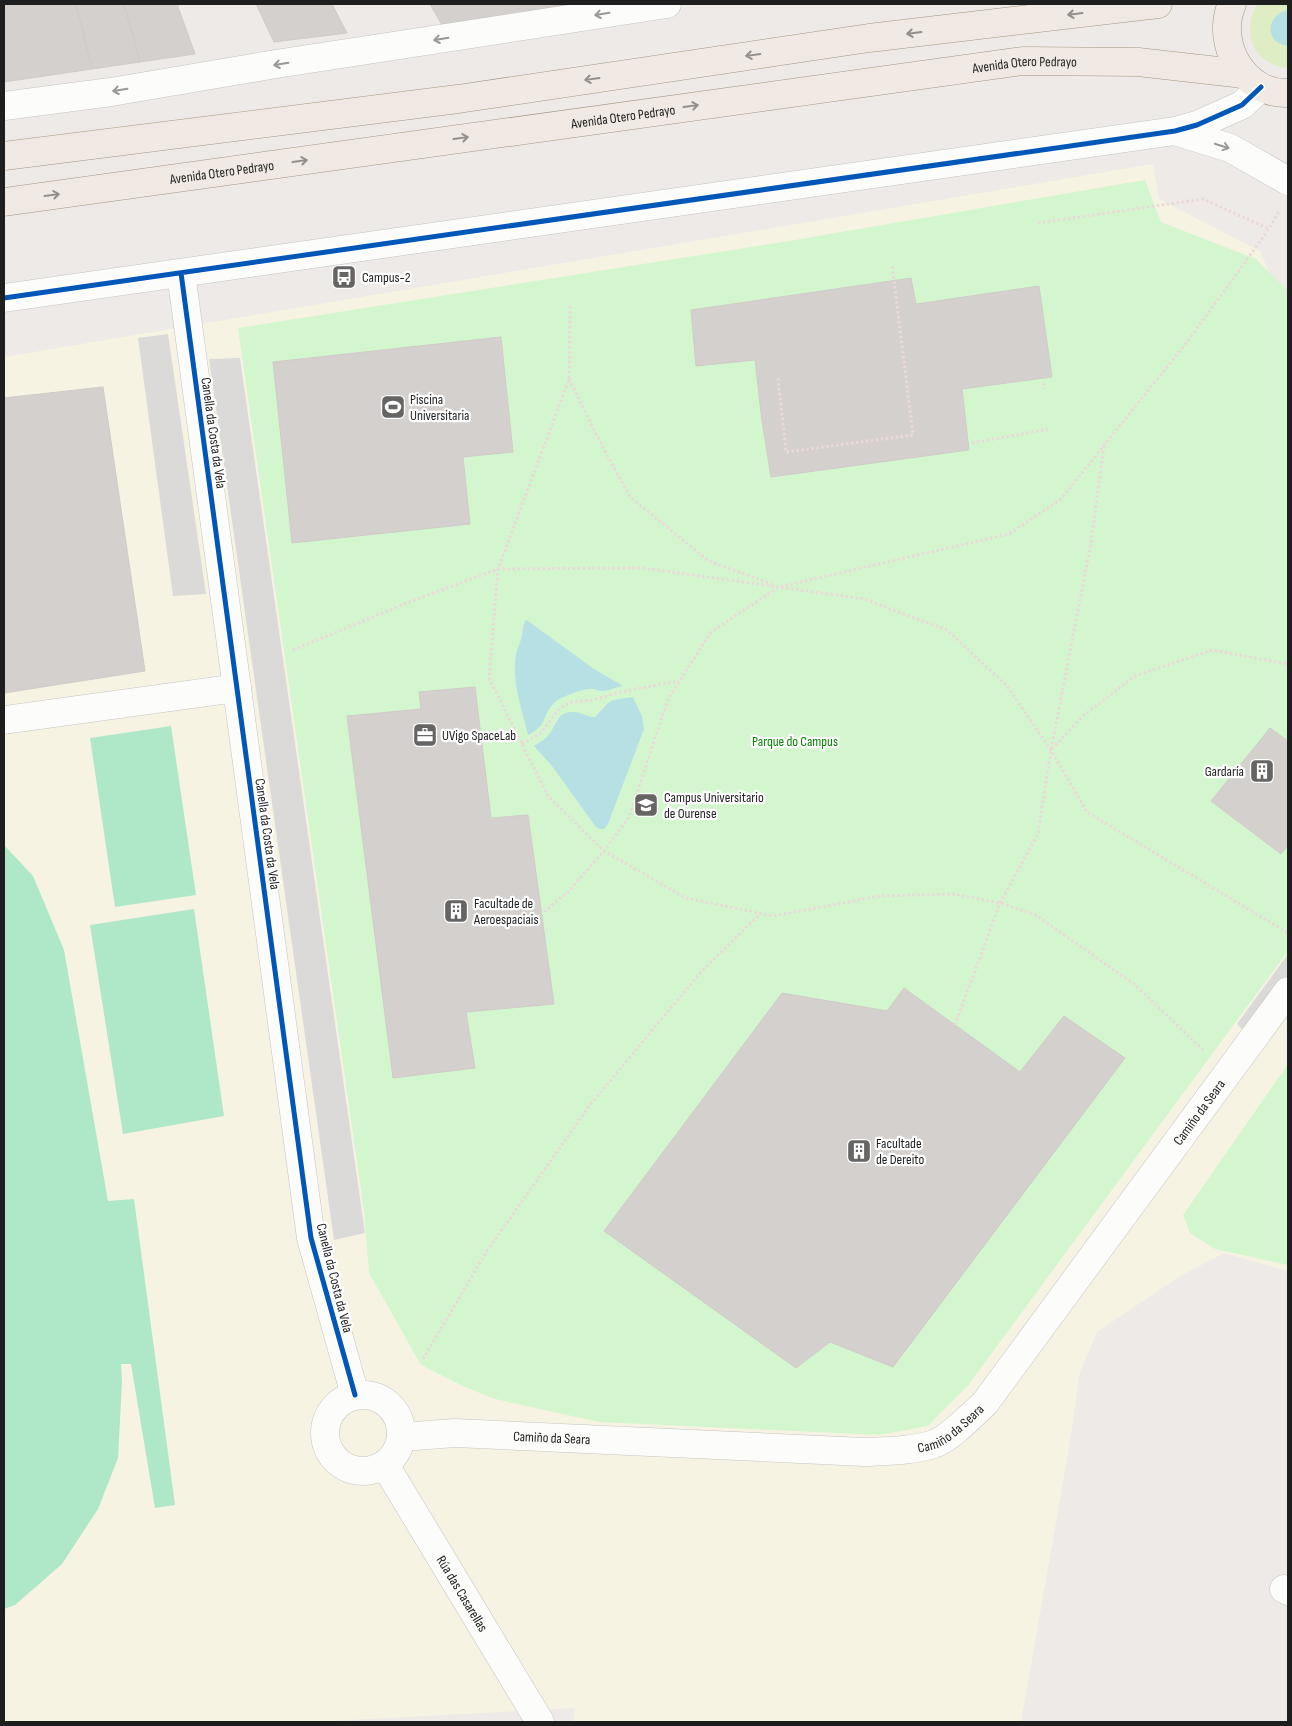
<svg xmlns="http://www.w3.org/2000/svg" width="1292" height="1726" font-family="'Sofia Sans Condensed',sans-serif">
	<rect width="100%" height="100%" fill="#edeae7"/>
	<path fill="#f7f3e2" d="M1153,164l6,35 101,52 28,66v954l-64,-18 -45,24 -82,55 -17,40 -12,82 -47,268h-448l2,-14 -263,14h-308v-1365z"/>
	<path fill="#dbdad8" d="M168,334l38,260 -33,2 -35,-258z
		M240,358l125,875 -31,7 -125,-881z
		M1288,954v24l-41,56 -10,-10z"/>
	<path fill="#deedc3" d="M1258,4h30v64c-34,-3 -49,-36 -30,-64z"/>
	<path fill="#d4f6cf" d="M1145,180l16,42 95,37 30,30 2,5v657l-319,433 -41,42 -49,9 -280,-13 -104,-23 -28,-11 -46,-23 -52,-92 -5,-62 -126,-883 557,-88z
		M1288,1064v201l-73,-16 -25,-16 -7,-18z"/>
	<path fill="#aee8c9" d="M171,726l25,169 -81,12 -25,-169z
		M4,845l29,31 31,74 44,251 26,-2 41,306 -20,3 -24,-144h-10l1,18 -4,76 -20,51 -36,55 -47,41 -11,4z
		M194,909l30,207 -101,18 -33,-209z"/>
	<path fill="#b7e0e4" d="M1286,10l2,1v35c-23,-3 -23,-28 -2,-36z
		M526,620l2,1 66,48 29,17c-6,1 -13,4 -19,5 -4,1 -10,-3 -15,-2 -7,0 -31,9 -35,14 -13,13 -5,22 -26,32 -6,-26 -17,-55 -12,-81 1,-5 4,-10 5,-15 2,-6 1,-13 5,-19z
		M633,697l9,19 2,13 -36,95 -4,5h-4l-4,-2 -44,-61 -18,-20c6,-4 12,-7 16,-13 6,-8 8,-21 21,-21 9,-1 15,5 24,5l13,-14 5,-3z"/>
	<path fill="#d4d0ce" stroke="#d0cbc8" d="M4,4h72l16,65 -88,13z
		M76,4h48l16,58 -48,7z
		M124,4h53l18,50 -55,8z
		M256,4h76l15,29 -73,9z
		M430,4h114l4,7 -106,14z
		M544,4h58l-54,7z
		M911,278l5,26 123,-18 13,91 -90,12 7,61 -198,27 -9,-56 -7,-61 -59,6 -5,-56z
		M501,337l12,115 -50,5 7,67 -178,19 -19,-181z
		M103,387l42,284 -141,22v-295z
		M475,687l16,131 37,-3 26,189 -88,8 9,56 -82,10 -46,-362 74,-7 -2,-17z
		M1270,728l18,13v104l-7,9 -70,-53z
		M904,988l116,84 44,-56 61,42 -232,309 -63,-25 -34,26 -192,-137 178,-238 105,18z"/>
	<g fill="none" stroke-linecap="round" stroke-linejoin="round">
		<defs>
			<g id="minor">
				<path d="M4,106l107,-14 165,-28 391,-60"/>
				<path d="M1175,131l55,17 58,33"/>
				<path d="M181,273l130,965 44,157"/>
				<path d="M4,298l1171,-167 22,-6 45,-20 19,-18"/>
				<path d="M4,720l233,-32"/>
				<circle cx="363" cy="1433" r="38"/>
				<path id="s1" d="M401,1437l54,-4 409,19c23,-1 47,-1 70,-8 16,-6 38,-29 51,-41l303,-412"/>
				<path id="s2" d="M385,1465l155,257"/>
				<path d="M1284,1589l4,2"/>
			</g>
			<g id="major">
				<path d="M1232,4c-17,38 11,91 56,89"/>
				<path d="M4,156l454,-57 411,-61 289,-34"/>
				<path id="s3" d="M4,202l1019,-141 115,1 106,12"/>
			</g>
		</defs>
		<use href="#minor" stroke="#c5c4c3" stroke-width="29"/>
		<use href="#major" stroke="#a39583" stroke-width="29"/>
		<path stroke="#ebd9d9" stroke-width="3" stroke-dasharray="2.5 2.5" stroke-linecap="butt" d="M1038,223l165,-24 66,30
			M570,306l-1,73 -71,190 -9,109 59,118 56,55 82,47 87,18 107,-20 73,-2 47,9 36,12 98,69 71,68
			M778,378l8,74 127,-17 -21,-171
			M569,379l28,57 33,61 79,64 63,23
			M1043,383l1,6
			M972,443l77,-14
			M293,650l119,-49 86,-32 145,-1 221,31 83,31 60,56 44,64 36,62 201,121
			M522,744l19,-11 16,-22 8,-6 7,-3 21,-2 27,-8 59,-11
			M1052,749l31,-33 52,-40 77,-26 76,14
			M544,912l25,-21 35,-40 25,-34 39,-118 43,-67 68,-45 230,-53 52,-35 127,-158 81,-112 10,-18
			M955,1025l45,-122 38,-69 13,-84 40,-207 13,-97
			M423,1359l64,-108 103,-146 111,-133 59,-58"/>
		<use href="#minor" stroke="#fcfcfb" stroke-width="28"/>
		<use href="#major" stroke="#f1eae4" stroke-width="28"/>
		<defs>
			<path id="cycleway" d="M181,273l130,965 44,157
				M4,298l1171,-167 22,-6 45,-20 19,-18"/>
		</defs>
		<use href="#cycleway" stroke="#fff" stroke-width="8"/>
		<use href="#cycleway" stroke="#0057b8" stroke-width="5"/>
	</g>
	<defs><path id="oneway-shaft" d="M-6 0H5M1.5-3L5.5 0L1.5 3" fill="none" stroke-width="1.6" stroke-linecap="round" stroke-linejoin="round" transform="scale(1.25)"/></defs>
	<g stroke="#989898">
		<use href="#oneway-shaft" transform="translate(602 14) rotate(171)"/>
		<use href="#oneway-shaft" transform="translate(441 39) rotate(171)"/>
		<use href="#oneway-shaft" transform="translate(281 64) rotate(171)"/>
		<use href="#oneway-shaft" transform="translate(120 90) rotate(171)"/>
		<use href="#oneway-shaft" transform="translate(1222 146) rotate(18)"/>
	</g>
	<g stroke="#928e8b">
		<use href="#oneway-shaft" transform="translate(1075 14) rotate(173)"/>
		<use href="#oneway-shaft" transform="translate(914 33) rotate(173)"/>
		<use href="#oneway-shaft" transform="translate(753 55) rotate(172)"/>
		<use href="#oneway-shaft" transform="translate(592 79) rotate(172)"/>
		<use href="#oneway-shaft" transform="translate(691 106) rotate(-8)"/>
		<use href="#oneway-shaft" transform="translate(461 138) rotate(-8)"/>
		<use href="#oneway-shaft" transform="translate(300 161) rotate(-8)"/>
		<use href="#oneway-shaft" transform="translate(52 195) rotate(-8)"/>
	</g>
	<defs>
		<symbol id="bus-square" viewBox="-11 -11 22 22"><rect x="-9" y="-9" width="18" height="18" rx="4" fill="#666564" stroke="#fff"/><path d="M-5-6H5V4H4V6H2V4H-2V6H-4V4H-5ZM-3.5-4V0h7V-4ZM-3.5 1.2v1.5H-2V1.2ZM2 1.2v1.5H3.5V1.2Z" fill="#fff"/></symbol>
		<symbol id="stadium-square" viewBox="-11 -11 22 22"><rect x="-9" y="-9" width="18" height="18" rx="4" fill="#666564" stroke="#fff"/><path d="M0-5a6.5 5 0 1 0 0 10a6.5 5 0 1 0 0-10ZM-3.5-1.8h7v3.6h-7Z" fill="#fff"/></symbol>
		<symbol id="office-square" viewBox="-11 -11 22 22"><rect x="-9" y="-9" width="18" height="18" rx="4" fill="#666564" stroke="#fff"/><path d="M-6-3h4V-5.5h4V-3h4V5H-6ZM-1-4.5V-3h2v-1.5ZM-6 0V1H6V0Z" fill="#fff"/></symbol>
		<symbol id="building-square" viewBox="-11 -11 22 22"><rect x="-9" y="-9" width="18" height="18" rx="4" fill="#666564" stroke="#fff"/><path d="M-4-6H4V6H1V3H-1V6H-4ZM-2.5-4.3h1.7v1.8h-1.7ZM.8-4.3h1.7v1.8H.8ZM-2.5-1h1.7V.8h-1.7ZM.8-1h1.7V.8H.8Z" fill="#fff"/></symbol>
		<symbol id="university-square" viewBox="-11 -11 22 22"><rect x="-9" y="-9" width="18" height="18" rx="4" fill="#666564" stroke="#fff"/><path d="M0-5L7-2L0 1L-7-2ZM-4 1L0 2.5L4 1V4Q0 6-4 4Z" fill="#fff"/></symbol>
	</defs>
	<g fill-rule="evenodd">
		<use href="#bus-square" x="330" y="263" width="28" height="28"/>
		<use href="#stadium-square" x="379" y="393" width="28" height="28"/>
		<use href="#office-square" x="411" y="721" width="28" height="28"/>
		<use href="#building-square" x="1248" y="757" width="28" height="28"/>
		<use href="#university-square" x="632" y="791" width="28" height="28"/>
		<use href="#building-square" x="442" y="897" width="28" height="28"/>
		<use href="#building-square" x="845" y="1137" width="28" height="28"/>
	</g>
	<g text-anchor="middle" stroke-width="4.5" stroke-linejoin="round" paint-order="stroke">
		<g font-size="14" fill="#1e1e1e" stroke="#fff">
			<text dy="5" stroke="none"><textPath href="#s3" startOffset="1030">Avenida Otero Pedrayo</textPath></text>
			<text dy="5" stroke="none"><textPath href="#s3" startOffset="625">Avenida Otero Pedrayo</textPath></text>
			<text dy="5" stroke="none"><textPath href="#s3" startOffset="220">Avenida Otero Pedrayo</textPath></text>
			<text transform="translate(214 433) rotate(82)" y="5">Canella da Costa da Vela</text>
			<text transform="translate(268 834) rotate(82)" y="5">Canella da Costa da Vela</text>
			<text dy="5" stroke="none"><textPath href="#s1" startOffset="961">Camiño da Seara</textPath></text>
			<text transform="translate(335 1278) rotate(76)" y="5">Canella da Costa da Vela</text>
			<text dy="5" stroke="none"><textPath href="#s1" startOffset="556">Camiño da Seara</textPath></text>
			<text dy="5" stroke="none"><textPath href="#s1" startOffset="151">Camiño da Seara</textPath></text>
			<text dy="5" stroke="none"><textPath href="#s2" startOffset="150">Rúa das Casarellas</textPath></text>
		</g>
		<g font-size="14" fill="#1e1e1e" stroke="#fff" text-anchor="start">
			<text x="362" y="282">Campus-2</text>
			<text x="410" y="404">Piscina<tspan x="410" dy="16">Universitaria</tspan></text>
			<text x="442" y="740">UVigo SpaceLab</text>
			<text x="1244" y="776" text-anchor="end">Gardaría</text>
			<text x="664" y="802">Campus Universitario<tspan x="664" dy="16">de Ourense</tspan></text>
			<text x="474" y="908">Facultade de<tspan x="474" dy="16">Aeroespaciais</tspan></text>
			<text x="876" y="1148">Facultade<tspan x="876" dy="16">de Dereito</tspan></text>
		</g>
		<g font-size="14" fill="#068801" stroke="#fff">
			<text x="795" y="746">Parque do Campus</text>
		</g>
	</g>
	<rect width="1292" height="1726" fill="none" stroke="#1e1e1e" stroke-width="10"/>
</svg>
